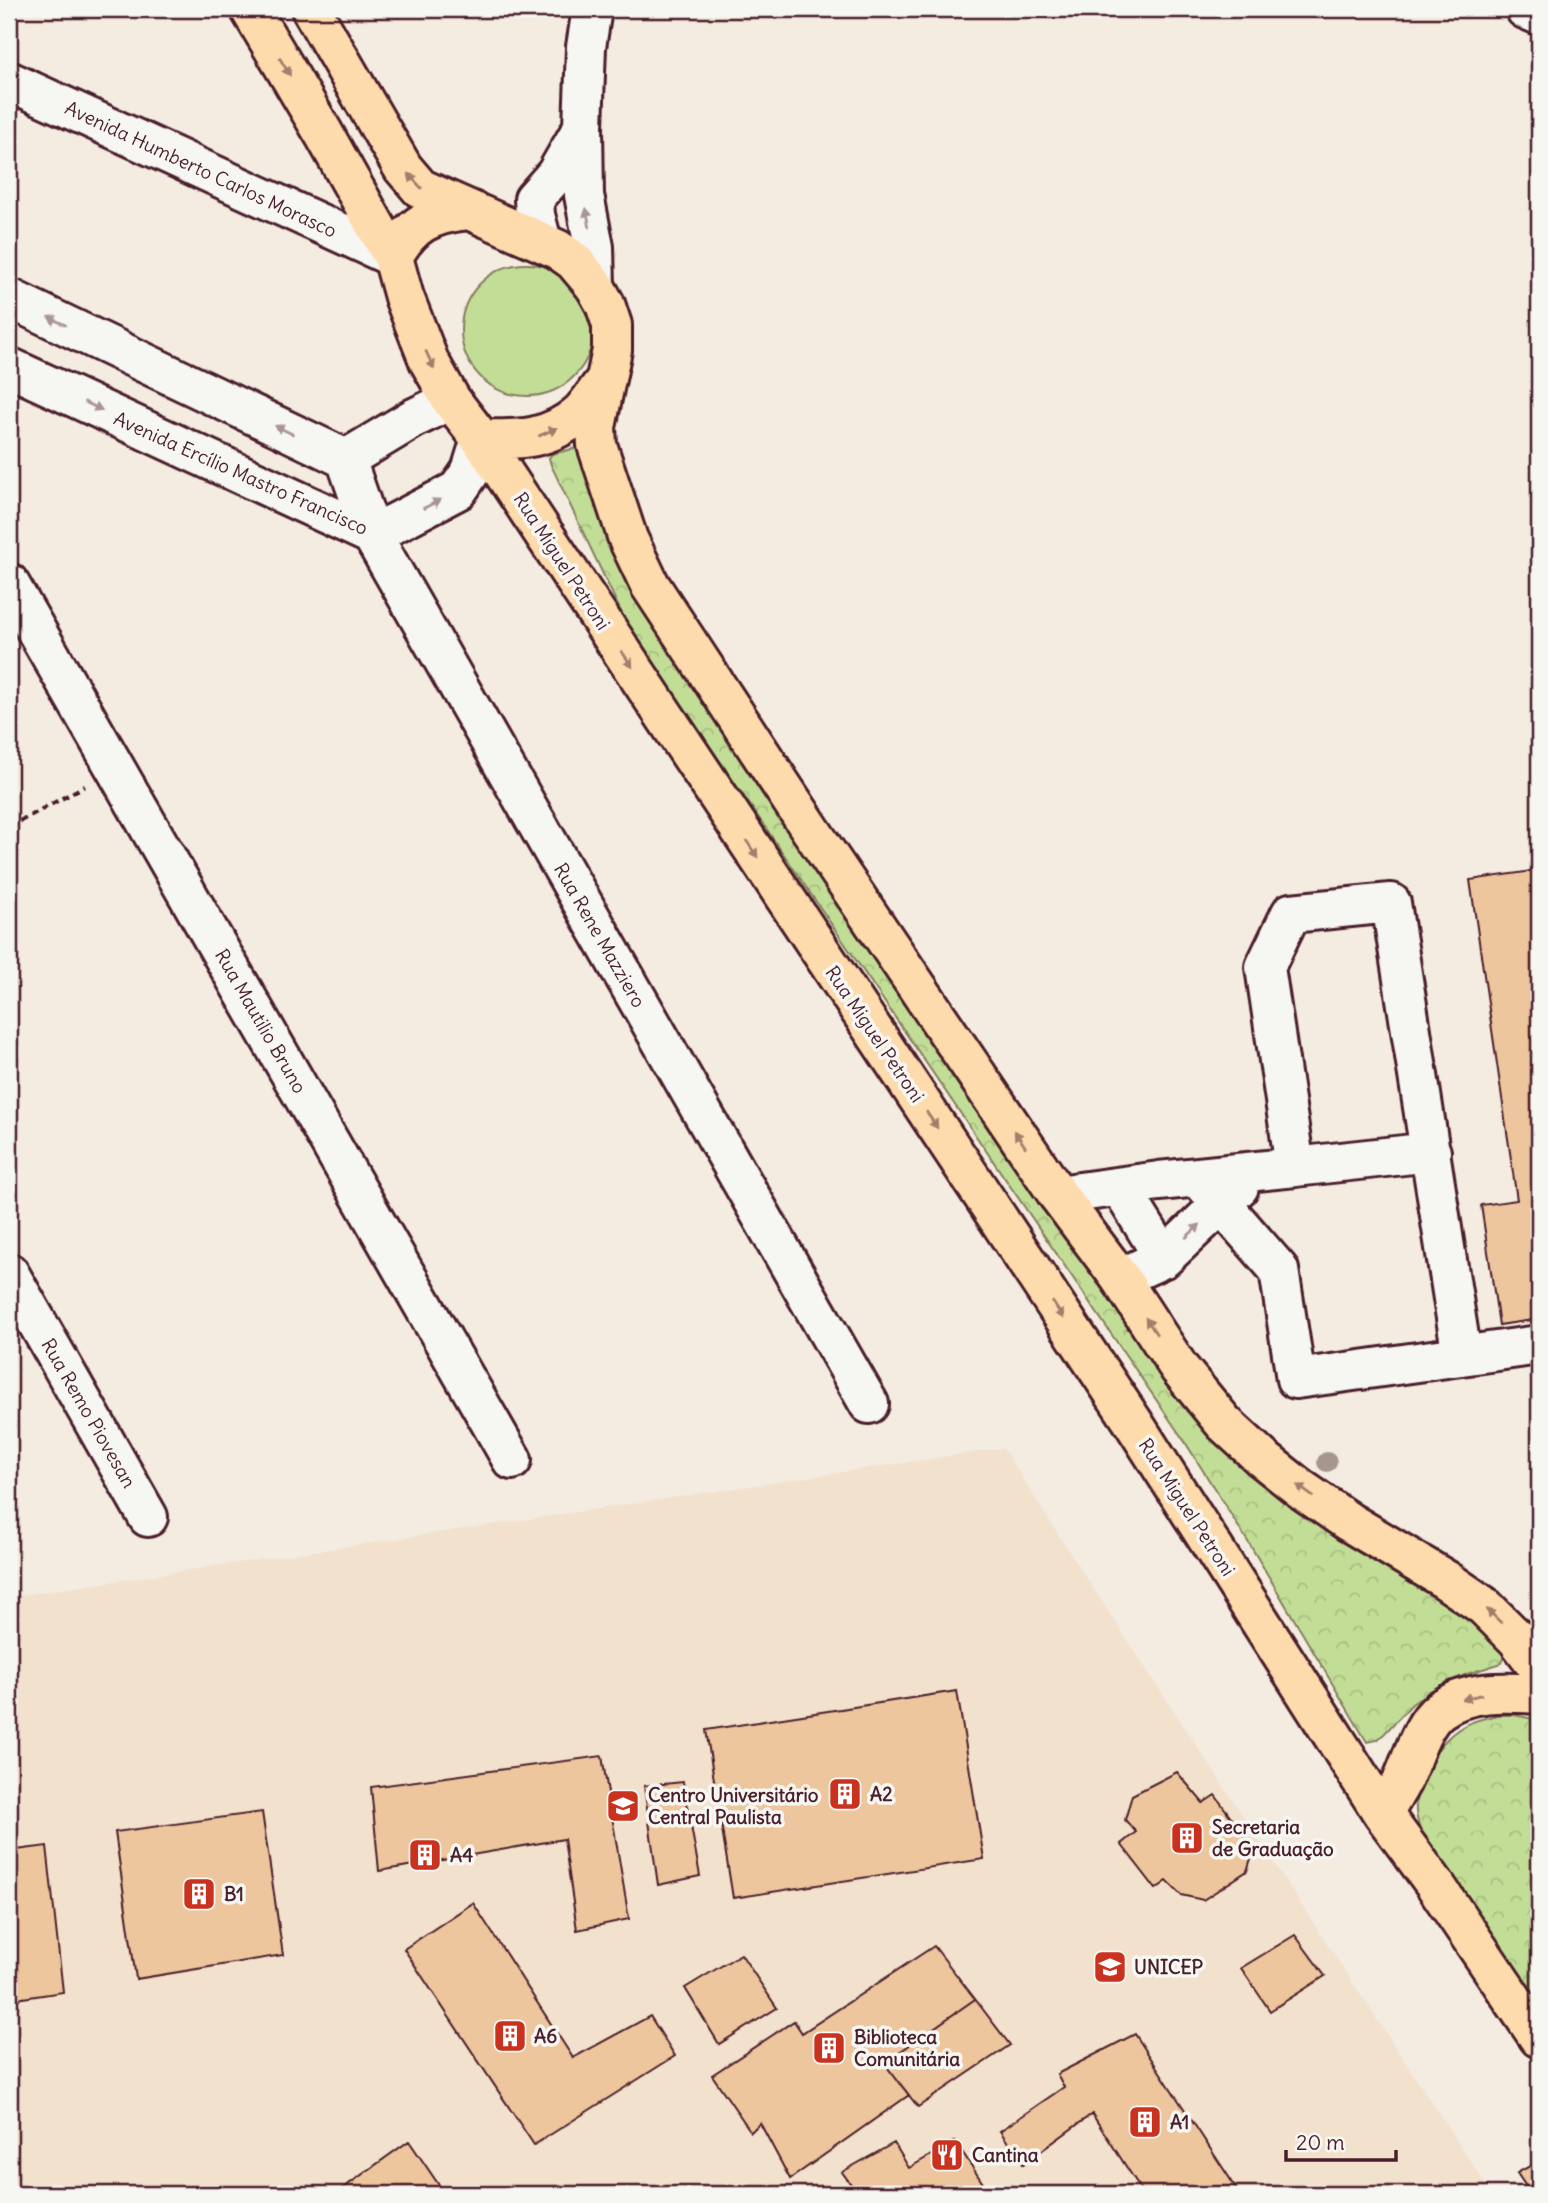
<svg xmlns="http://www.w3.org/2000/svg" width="1548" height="2203" font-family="Delius,sans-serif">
	<defs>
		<pattern id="park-crowns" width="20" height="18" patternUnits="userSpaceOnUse" patternTransform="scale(1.75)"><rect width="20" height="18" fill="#c2de96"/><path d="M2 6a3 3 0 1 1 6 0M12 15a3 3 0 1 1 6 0" fill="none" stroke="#a8be81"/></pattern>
	</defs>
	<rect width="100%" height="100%" fill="#f4ece1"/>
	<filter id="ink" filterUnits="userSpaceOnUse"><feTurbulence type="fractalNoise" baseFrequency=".0143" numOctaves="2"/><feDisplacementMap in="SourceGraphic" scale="14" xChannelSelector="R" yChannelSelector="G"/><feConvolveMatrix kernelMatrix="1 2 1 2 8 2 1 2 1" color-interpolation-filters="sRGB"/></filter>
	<g filter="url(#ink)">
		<path fill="#f2e1cd" d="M1003,1448l78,122 411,624h-1483v-597z"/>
		<path fill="#c2de96" stroke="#867e60" stroke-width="2" d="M461 330a66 66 0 1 1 132 0a66 66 0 1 1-132 0Z"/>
		<path fill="url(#park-crowns)" stroke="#867e60" stroke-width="2" d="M577,448l13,35 66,144 37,61 403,591 92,126 289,221 25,25 2,7 -2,5 -35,11 -37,17 -18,13 -28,30 -7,6 -10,2 -117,-197 -65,-103 -506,-741 -57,-87 -71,-149 -2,-7 3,-4z
			M1498,1715h16l25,5v284l-120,-177c-1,-6 -3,-11 -3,-17 -2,-29 21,-68 46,-83 11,-7 24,-9 36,-12z"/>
		<path fill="#eec69e" stroke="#4a1f2b" stroke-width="2" d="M1539,870v449l-40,6 -18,-120 36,-5 -47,-320z
			M957,1691l27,168 -251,39 -27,-168z
			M602,1756l27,163 -52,11 -13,-91 -185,32 -8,-84z
			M1177,1772l26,31 12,-8 39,54 -7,22 -44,29 -22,-5 -14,-14 -11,8 -35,-45 15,-12 -11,-12 7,-25z
			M683,1782l17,94 -42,9 -14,-99z
			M262,1812l21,143 -147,24 -21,-147z
			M47,1846l16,146 -54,8v-149z
			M473,1903l100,155 77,-42 25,40 -141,89 -130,-196z
			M1295,1935l30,41 -55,35 -29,-43z
			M934,1946l41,53 -91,64 25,32 -119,84 -30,-56 -9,9 -39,-57 82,-54 8,12z
			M741,1954l36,54 -58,36 -34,-56z
			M975,1999l35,46 -92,62 -34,-44z
			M1135,2034l105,160h-96l-52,-80 -69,50 -23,-33 64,-44 -7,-13z
			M409,2141l36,53h-110z
			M955,2141l35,53h-132l-16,-22 52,-29 15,25z
			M1539,2161v33h-8l-14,-21z"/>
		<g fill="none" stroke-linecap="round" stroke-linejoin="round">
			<defs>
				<path id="minor" d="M592,9l-6,38 -3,80 1,68 10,52 1,39
					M1525,9l14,6
					M9,81l384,176
					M542,242l-7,-27 -1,-16 22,-25 27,-47
					M9,298l337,161
					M9,367l363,168 86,-45 13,-19 10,-32
					M346,459l26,76 497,869
					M346,459l68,-41 37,-18
					M9,583l503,877
					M1431,1152l-136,15 -30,-200 26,-54 100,-10 71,453
					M1199,1178l80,92 17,109 243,-34
					M1120,1187l44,71
					M1058,1195l101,-14 136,-14
					M9,1273l139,244
					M1120,1278l44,-20 75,-71"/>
				<path id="major" d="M250,9l74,125 69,123 11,40 25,64 22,39 30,39 652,983 250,392 51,69 105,155
					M311,9l92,159 17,20 137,61 17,12 21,25 10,18 7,21v25l-16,77 1,18 31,94 22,46 161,245 247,365 62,83 59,90 45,55 38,35 39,31 48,33 97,58 38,26 33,33 22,29
					M393,257c18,-33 37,-43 75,-47
					M481,439c39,1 68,1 99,-26 9,-9 16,-21 24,-31
					M1383,1814c6,-11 13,-22 19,-33 10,-21 19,-57 38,-71 29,-21 66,-18 99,-16"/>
			</defs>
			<use href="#minor" stroke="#4a1f2b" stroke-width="44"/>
			<use href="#major" stroke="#4a1f2b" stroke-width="44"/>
			<path stroke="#4a1f2b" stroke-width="4.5" stroke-dasharray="7 5" stroke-linecap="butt" d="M9,827l76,-41"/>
			<use href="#minor" stroke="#f6f6f2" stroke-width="38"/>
			<use href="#major" stroke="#fedbac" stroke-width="38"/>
		</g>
		<circle fill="#a7968c" cx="1327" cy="1462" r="10"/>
		<defs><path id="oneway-solid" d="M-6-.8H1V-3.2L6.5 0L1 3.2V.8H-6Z" transform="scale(1.75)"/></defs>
		<g fill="#a47d6c">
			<use href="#oneway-solid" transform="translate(285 67) rotate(59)"/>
			<use href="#oneway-solid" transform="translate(415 181) rotate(-132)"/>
			<use href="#oneway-solid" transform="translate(430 360) rotate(65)"/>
			<use href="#oneway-solid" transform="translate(548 432) rotate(-23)"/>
			<use href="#oneway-solid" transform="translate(627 659) rotate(56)"/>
			<use href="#oneway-solid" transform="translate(752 849) rotate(56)"/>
			<use href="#oneway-solid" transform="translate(932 1120) rotate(56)"/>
			<use href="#oneway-solid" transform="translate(1020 1139) rotate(-124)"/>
			<use href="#oneway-solid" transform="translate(1058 1310) rotate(56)"/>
			<use href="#oneway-solid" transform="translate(1151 1326) rotate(-124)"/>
			<use href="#oneway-solid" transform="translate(1305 1491) rotate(-144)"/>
			<use href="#oneway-solid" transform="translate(1494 1616) rotate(-136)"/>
			<use href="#oneway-solid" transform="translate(1472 1697) rotate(165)"/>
		</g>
		<g fill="#a99598">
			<use href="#oneway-solid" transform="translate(588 218) rotate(-100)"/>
			<use href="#oneway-solid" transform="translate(57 321) rotate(-154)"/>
			<use href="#oneway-solid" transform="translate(93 406) rotate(25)"/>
			<use href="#oneway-solid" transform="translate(284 430) rotate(-154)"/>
			<use href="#oneway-solid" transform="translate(432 504) rotate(-27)"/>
			<use href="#oneway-solid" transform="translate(1193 1231) rotate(-43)"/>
		</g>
	</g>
	<defs>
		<symbol id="building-square" viewBox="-11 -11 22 22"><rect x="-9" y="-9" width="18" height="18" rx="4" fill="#c8321e" stroke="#f6f6f2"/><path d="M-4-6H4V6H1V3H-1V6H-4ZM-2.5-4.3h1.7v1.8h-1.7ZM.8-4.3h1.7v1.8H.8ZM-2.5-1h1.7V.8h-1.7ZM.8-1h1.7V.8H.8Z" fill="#fff"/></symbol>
		<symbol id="university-square" viewBox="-11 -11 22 22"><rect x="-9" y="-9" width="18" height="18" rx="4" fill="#c8321e" stroke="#f6f6f2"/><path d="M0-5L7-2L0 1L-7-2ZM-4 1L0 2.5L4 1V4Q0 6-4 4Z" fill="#fff"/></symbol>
		<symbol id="school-square" viewBox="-11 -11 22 22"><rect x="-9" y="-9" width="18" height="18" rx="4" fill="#c8321e" stroke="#f6f6f2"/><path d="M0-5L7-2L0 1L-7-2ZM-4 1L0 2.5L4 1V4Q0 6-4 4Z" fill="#fff"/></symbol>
		<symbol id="restaurant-square" viewBox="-11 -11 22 22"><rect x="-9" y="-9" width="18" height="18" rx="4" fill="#c8321e" stroke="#f6f6f2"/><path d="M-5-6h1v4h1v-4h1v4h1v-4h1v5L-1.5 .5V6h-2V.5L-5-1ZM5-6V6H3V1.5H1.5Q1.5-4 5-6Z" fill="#fff"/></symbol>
	</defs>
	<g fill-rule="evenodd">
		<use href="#building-square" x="826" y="1775" width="38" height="38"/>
		<use href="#university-square" x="604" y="1787" width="38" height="38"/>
		<use href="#building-square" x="1168" y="1819" width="38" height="38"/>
		<use href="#building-square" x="406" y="1836" width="38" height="38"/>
		<use href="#building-square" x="180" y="1875" width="38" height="38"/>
		<use href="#school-square" x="1091" y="1948" width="38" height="38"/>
		<use href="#building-square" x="491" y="2017" width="38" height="38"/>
		<use href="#building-square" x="810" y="2029" width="38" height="38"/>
		<use href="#building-square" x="1126" y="2103" width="38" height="38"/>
		<use href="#restaurant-square" x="928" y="2136" width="38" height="38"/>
	</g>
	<g text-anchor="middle" stroke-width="7" stroke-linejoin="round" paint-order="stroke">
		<g font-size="19" fill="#4a1f2b" stroke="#f6f6f2">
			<text transform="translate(201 169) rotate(25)" y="7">Avenida Humberto Carlos Morasco</text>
			<text transform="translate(241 473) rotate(24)" y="7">Avenida Ercílio Mastro Francisco</text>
			<text transform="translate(562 561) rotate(57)" y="7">Rua Miguel Petroni</text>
			<text transform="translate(600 935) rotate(60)" y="7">Rua Rene Mazziero</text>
			<text transform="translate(261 1021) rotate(60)" y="7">Rua Mautilio Bruno</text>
			<text transform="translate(875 1034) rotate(56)" y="7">Rua Miguel Petroni</text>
			<text transform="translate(89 1413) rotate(60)" y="7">Rua Remo Piovesan</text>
			<text transform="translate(1187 1507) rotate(57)" y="7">Rua Miguel Petroni</text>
		</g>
		<g font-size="19" font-weight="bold" fill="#4a1f2b" stroke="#f6f6f2" text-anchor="start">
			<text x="870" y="1801">A2</text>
			<text x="648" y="1802">Centro Universitário<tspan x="648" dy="22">Central Paulista</tspan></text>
			<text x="1212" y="1834">Secretaria<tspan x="1212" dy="22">de Graduação</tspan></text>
			<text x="450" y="1862">A4</text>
			<text x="224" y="1901">B1</text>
			<text x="1134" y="1974">UNICEP</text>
			<text x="534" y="2043">A6</text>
			<text x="854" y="2044">Biblioteca<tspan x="854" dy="22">Comunitária</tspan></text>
			<text x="1170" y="2129">A1</text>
			<text x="972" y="2162">Cantina</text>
		</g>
	</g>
	<rect width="1548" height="2203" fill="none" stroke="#f6f6f2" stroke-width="35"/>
	<rect x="18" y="18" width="1513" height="2168" fill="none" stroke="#4a1f2b" stroke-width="2.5" filter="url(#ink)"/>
	<path d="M1286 2150v10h110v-10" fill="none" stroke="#4a1f2b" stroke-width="3.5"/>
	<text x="1296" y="2150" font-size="21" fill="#4a1f2b" stroke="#f6f6f2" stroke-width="5" paint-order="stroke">20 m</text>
</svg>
